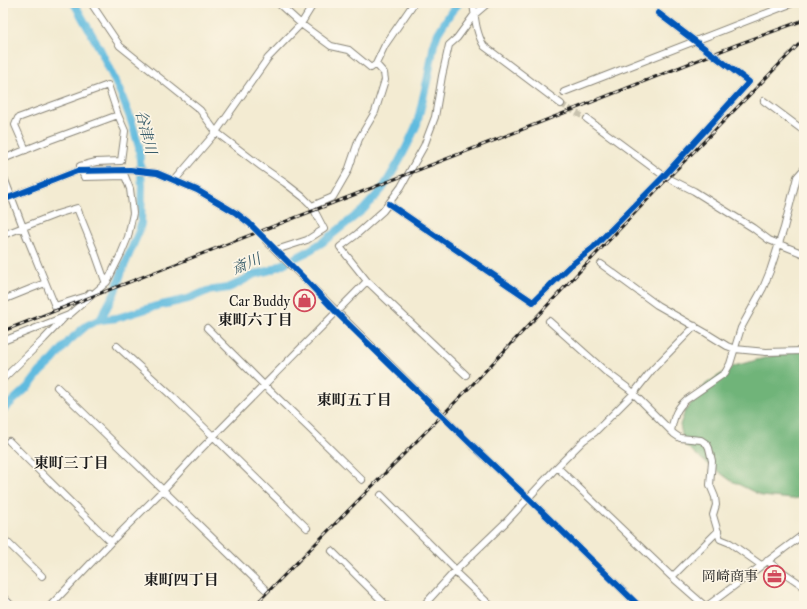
<svg xmlns="http://www.w3.org/2000/svg" width="807" height="609" font-family="'IM FELL Great Primer','Noto Serif JP',serif">
	<rect width="100%" height="100%" fill="#fcf5e5"/>
	<filter id="ink" filterUnits="userSpaceOnUse"><feTurbulence type="fractalNoise" baseFrequency=".025" numOctaves="2"/><feDisplacementMap in="SourceGraphic" scale="8" xChannelSelector="R" yChannelSelector="G"/><feConvolveMatrix kernelMatrix="1 2 1 2 8 2 1 2 1" color-interpolation-filters="sRGB"/></filter>
	<filter id="wash" filterUnits="userSpaceOnUse"><feTurbulence type="fractalNoise" baseFrequency=".012" numOctaves="4" result="noise"/><feDisplacementMap in="SourceGraphic" scale="16" xChannelSelector="R" yChannelSelector="G"/><feGaussianBlur stdDeviation="0.9" result="paint"/><feColorMatrix in="noise" values="0 0 0 0 0 0 0 0 0 0 0 0 0 0 0 0 0 1.4 0 .05"/><feComposite in="paint" operator="in"/></filter>
	<g filter="url(#wash)">
		<rect width="100%" height="100%" fill="#f3ebd2"/>
		<path fill="#6fb479" stroke="#46684a" d="M795,350l9,1v146l-12,2 -30,-3 -32,-16 -29,-21 -17,-15 -4,-19 5,-14 21,-27 28,-18z"/>
		<g fill="none" stroke-linecap="round" stroke-linejoin="round">
			<path stroke="#61bbdf" stroke-width="8" d="M74,3l26,46 21,45 10,26 8,27 3,39 -1,38 -2,7 -17,40 -8,23 -14,26
				M3,410l27,-25 10,-13 13,-12 16,-19 17,-15 8,-4 6,-2 17,-2 36,-11 35,-8 19,-8 21,-3 9,-4 16,-9 18,-5 34,-17 18,-11 40,-32 12,-13 8,-9 15,-25 9,-17 10,-22 11,-47 6,-33 4,-11 13,-21 8,-9"/>
		</g>
	</g>
	<g filter="url(#ink)">
		<g fill="none" stroke-linecap="round" stroke-linejoin="round">
			<path stroke="#c8c2ae" stroke-width="6" stroke-dasharray="6 3" stroke-linecap="butt" d="M561,104l26,15
				M249,223l17,18"/>
			<defs>
				<path id="minor" d="M91,3l29,43 80,64 16,22 46,35 23,16 18,14 9,9 12,23 -17,11 -31,10
					M278,3l23,21 30,22 18,4 22,18 5,-4 9,-19 29,-42
					M473,3c2,15 3,30 11,43l77,58
					M564,92l229,-89
					M764,101l40,30
					M587,119l77,57 30,15 59,37 16,12 35,14
					M3,159l47,-19 68,-25
					M3,175l23,60 29,71 32,-10 3,-3
					M175,180l41,-48 52,-74 33,-34 13,-21
					M3,200l74,-29 53,-1 27,3 40,17 39,23 13,10
					M389,204l144,98 37,-36 23,-18 71,-72 85,-94 -91,-69
					M312,206l21,-9 15,-26 11,-32 16,-27 10,-32 -1,-7 -8,-9
					M3,235l54,-21 20,-6 17,42 11,31 2,1
					M266,241l120,119
					M601,264l56,41 49,28 21,13 8,3 31,3 38,-1
					M3,300l42,-17
					M549,321l56,50 24,18 45,45 6,4 21,2 6,4 2,4 3,13 -2,24 5,12 1,8 -3,10 7,24 10,4 31,22
					M207,328l57,57 45,43 53,52
					M3,341l66,-26 38,-33 14,-28 7,-17 5,-24 -3,-24 -5,-13 -41,1 -4,-11 16,-4 25,-1 4,-30 -7,-16 -10,-30 -90,33 -3,7 11,25
					M117,346l57,52 133,130
					M466,375l-99,-94 -27,-34 16,-12 27,-24 18,-24 23,-41 11,-29 7,-41 7,-31 8,-7 17,-23 14,-12
					M3,379l41,-40 20,-21
					M57,387l208,202
					M671,431c3,-14 4,-21 15,-31l39,-27 5,-9 11,-36 22,-40 7,-17 14,-43 13,-51 7,-8
					M9,441l102,101
					M474,447l54,51 111,108
					M557,467l115,110 33,29
					M381,495l75,75
					M3,538l39,38
					M332,551l55,55
					M767,561l32,22 5,4
					M455,572l36,34
					M672,577l46,-46
					M3,597l9,9
					M50,606l61,-64 52,-52 36,-39 168,-170
					M423,606l33,-36 50,-48 51,-55 27,-27 11,-8 38,-38 19,-24 43,-44
					M707,606l97,-72"/>
			</defs>
			<use href="#minor" stroke="#888477" stroke-width="8"/>
			<use href="#minor" stroke="#fff" stroke-width="6"/>
			<defs>
				<path id="rail" d="M3,331l500,-194 233,-92 68,-25
					M254,606l218,-221 196,-207 136,-139"/>
			</defs>
			<use href="#rail" stroke="#1c1c1c" stroke-width="3"/>
			<use href="#rail" stroke="#fcf5e5" stroke-width="1.5" stroke-dasharray="4.5" stroke-linecap="butt"/>
			<defs>
				<path id="minor-bridge" d="M386,360l88,87"/>
			</defs>
			<use href="#minor-bridge" stroke="#888477" stroke-width="8" stroke-linecap="butt"/>
			<use href="#minor-bridge" stroke="#fff" stroke-width="6"/>
			<defs>
				<path id="cycleway" d="M3,200l74,-29 53,-1 27,3 40,17 39,23 13,10 54,54 33,35 138,135 54,51 111,108
					M389,204l144,98 37,-36 23,-18 71,-72 85,-94 -91,-69"/>
			</defs>
			<use href="#cycleway" stroke="#fcf5e5" stroke-width="8"/>
			<use href="#cycleway" stroke="#0057b8" stroke-width="6"/>
		</g>
	</g>
	<defs>
		<symbol id="shop-ring" viewBox="-11 -11 22 22"><circle r="9.5" fill="#fcf5e5" stroke="#d1495b" stroke-width="1.5"/><path d="M-5-2.5h2.3a2.7 3.5 0 0 1 5.4 0H5L5.5 6h-11ZM-1.5-2.5h3a1.5 2.3 0 0 0-3 0Z" fill="#d1495b"/></symbol>
		<symbol id="office-ring" viewBox="-11 -11 22 22"><circle r="9.5" fill="#fcf5e5" stroke="#d1495b" stroke-width="1.5"/><path d="M-6-3h4V-5.5h4V-3h4V5H-6ZM-1-4.5V-3h2v-1.5ZM-6 0V1H6V0Z" fill="#d1495b"/></symbol>
	</defs>
	<g fill-rule="evenodd">
		<use href="#shop-ring" x="292" y="288" width="25" height="25"/>
		<use href="#office-ring" x="762" y="564" width="25" height="25"/>
	</g>
	<g text-anchor="middle" stroke-width="3.5" stroke-linejoin="round" paint-order="stroke">
		<g font-size="14" fill="#1c1c1c" stroke="#fcf5e5" text-anchor="end">
			<text x="290" y="306">Car Buddy</text>
			<text x="758" y="581">岡崎商事</text>
		</g>
		<g font-size="15" font-style="italic" fill="#385c6a" stroke="#fcf5e5">
			<text transform="translate(146 132) rotate(76)" y="5">谷津川</text>
			<text transform="translate(246 264) rotate(-23)" y="5">斎川</text>
		</g>
		<g font-size="15" font-weight="bold" fill="#1c1c1c" stroke="#fcf5e5">
			<text x="255" y="325">東町六丁目</text>
			<text x="354" y="405">東町五丁目</text>
			<text x="71" y="468">東町三丁目</text>
			<text x="181" y="585">東町四丁目</text>
		</g>
	</g>
	<rect width="807" height="609" fill="none" stroke="#fcf5e5" stroke-width="16"/>
</svg>
